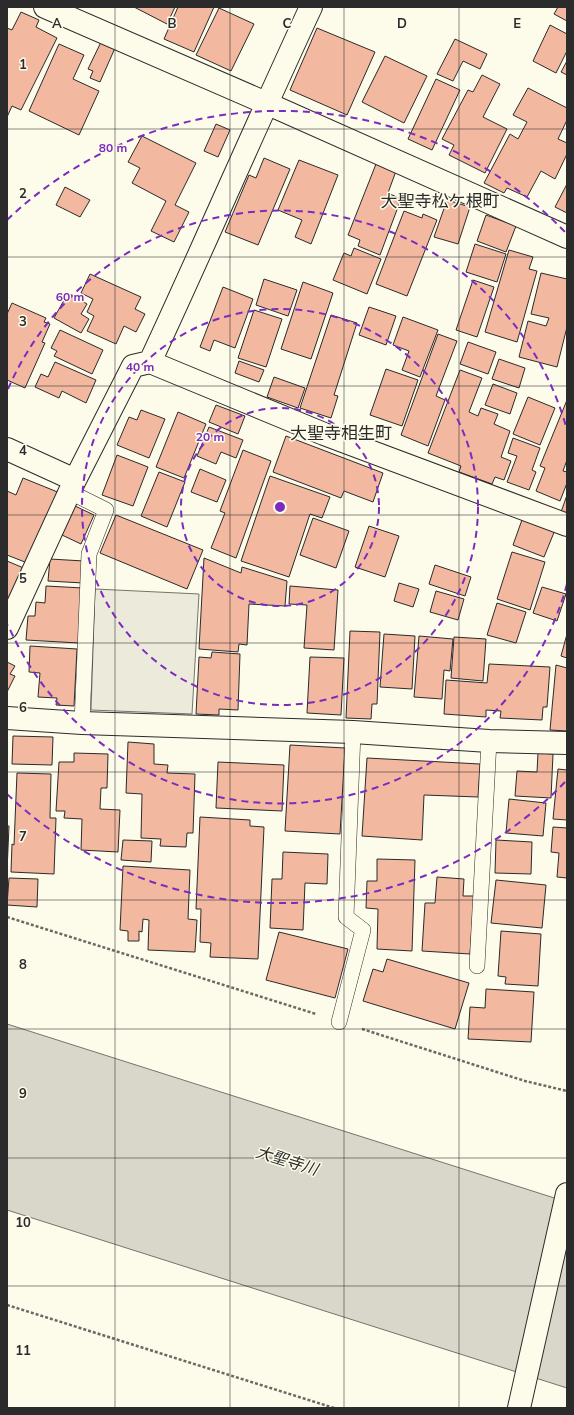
<svg xmlns="http://www.w3.org/2000/svg" width="574" height="1415" font-family="Mulish,'Noto Sans JP',sans-serif">
	<rect width="100%" height="100%" fill="#fdfbea"/>
	<path fill="#ecebdb" stroke="#74746e" d="M95,589l104,5 -7,120 -101,-4z"/>
	<path fill="#d8d7c9" stroke="#74746e" d="M7,1024l560,178v186l-560,-178z"/>
	<path fill="#f2b8a0" stroke="#2b2b2b" d="M134,7h41l-8,17z
		M178,7h36l-20,45 -30,-13z
		M558,7h9v14l-13,-7z
		M219,8l35,16 -23,47 -35,-16z
		M21,12l18,8 -3,7 21,11 -36,72 -9,-4 -5,11v-89l5,2z
		M550,25l17,9v17l-11,22 -23,-12z
		M317,28l58,24 -28,63 -57,-25z
		M455,39l32,15 -7,15 -17,-8 -10,20 -16,-7z
		M101,42l14,6 -15,34 -10,-4 3,-7 -5,-2z
		M59,44l25,11 -11,24 26,12 -20,44 -50,-24z
		M385,56l42,20 -23,47 -42,-21z
		M567,61v14l-6,-3z
		M482,75l18,9 -17,33 24,12 -22,44 -36,-18 5,-10 -12,-6 26,-49 5,2z
		M436,79l24,11 -28,60 -24,-11z
		M528,88l39,20v12l-9,19 9,4v11l-12,25 -14,-8 -14,26 -20,-9 -3,5 -20,-10 26,-49 8,5 9,-17 -14,-7z
		M216,124l14,6 -12,27 -14,-6z
		M142,136l54,27 -21,42 14,7 -15,30 -23,-11 15,-30 -34,-18 8,-15 -12,-6z
		M264,158l26,11 -32,76 -33,-13 24,-57 7,3z
		M299,160l39,15 -27,69 -16,-7 7,-17 -24,-10z
		M376,164l20,7 -8,22 13,6 -21,56 -22,-9 2,-6 -12,-5z
		M567,184v29l-12,-6z
		M65,187l25,13 -10,17 -24,-12z
		M447,200l23,7 -12,37 -24,-7z
		M404,211l18,7 1,-4 14,6 -30,76 -31,-12z
		M486,215l30,11 -10,26 -29,-11z
		M475,244l31,10 -9,28 -31,-10z
		M354,248l27,11 -14,35 -34,-14 11,-27 7,3z
		M509,250l24,7 -4,12 8,2 -20,71 -32,-10z
		M541,273l26,6v48l-10,40 -38,-10 9,-36 18,5 3,-8 -18,-4z
		M90,274l51,23 -6,12 10,5 -9,18 -12,-6 -8,18 -29,-13 7,-15 -7,-4 6,-13 -12,-6z
		M264,279l33,11 -9,26 -32,-11z
		M473,280l21,7 -17,50 -21,-7z
		M303,282l30,11 -22,66 -30,-10z
		M223,287l30,12 -18,49 -21,-8 -4,11 -10,-4z
		M68,293l19,11 -6,10 8,5 -8,14 -27,-15z
		M12,303l34,15 -2,4 6,2 -8,18 3,1 -20,45 -18,-8v-66z
		M369,307l27,9 -10,29 -27,-10z
		M254,310l28,9 -16,48 -28,-9z
		M331,315l26,8 -23,72 4,1 -7,22 -31,-10z
		M403,317l35,13 -18,47 -18,-7 7,-19 -16,-6z
		M60,330l43,20 -11,24 -38,-18 3,-5 -6,-3z
		M438,334l19,7 -21,55 9,4 -17,46 -27,-11z
		M468,342l28,10 -8,22 -28,-10z
		M499,359l26,9 -6,20 -27,-9z
		M239,361l25,9 -5,12 -24,-9z
		M55,362l41,18 -10,23 -24,-12 -3,7 -24,-11 6,-13 7,3z
		M386,369l32,11 -16,46 -32,-11z
		M460,370l22,8 -13,34 9,4 3,-8 17,6 -4,10 16,7 -9,26 10,4 -7,19 -9,-3 -3,7 -33,-12 2,-6 -33,-13z
		M274,377l31,11 -7,20 -31,-11z
		M493,384l24,9 -7,21 -25,-9z
		M528,397l27,11 -15,37 -27,-11z
		M567,400v60l-4,11 4,1v11l-7,18 -24,-10 9,-23 -5,-2z
		M216,405l29,11 -7,18 -29,-12z
		M141,410l24,9 -16,39 -32,-13 12,-28 8,3z
		M178,412l28,12 -22,54 -28,-11z
		M209,427l34,13 -7,18 -15,-6 -5,12 -19,-8z
		M286,436l97,37 -10,29 -29,-11 -3,7 -68,-26z
		M513,438l27,10 -8,22 4,2 -7,18 -22,-8 10,-26 -9,-3z
		M243,450l28,11 -35,97 -25,-10 14,-35 -5,-2z
		M117,455l31,12 -15,39 -31,-11z
		M200,469l26,11 -9,22 -26,-10z
		M159,472l26,10 -18,45 -26,-11z
		M270,476l60,21 -8,21 -12,-4 -21,63 -48,-16z
		M23,478l37,15 -30,71 -23,-9v-64l9,4z
		M567,495v22l-7,-2z
		M75,506l19,9 -13,29 -19,-9z
		M116,515l87,35 -16,39 -87,-36z
		M523,517l32,13 -11,27 -31,-12z
		M313,518l36,13 -13,37 -36,-13z
		M369,526l30,10 -14,41 -30,-10z
		M512,552l33,10 -15,48 -33,-11z
		M204,558l37,15 1,-6 45,14 -2,25 -36,-2 -2,41 -8,-1 -1,8 -39,-3z
		M50,559l34,2 -1,22 -35,-2z
		M7,561l19,8 -15,32 -4,-1z
		M435,565l36,12 -6,19 -36,-12z
		M399,583l20,6 -6,18 -19,-6z
		M46,586l37,2 -4,55 -53,-3 2,-24h7l1,-14 9,1z
		M290,586l48,4 -4,60 -30,-2 3,-43 -18,-1z
		M542,587l24,7 -9,27 -24,-8z
		M436,591l28,8 -6,21 -28,-8z
		M497,603l29,9 -10,31 -29,-8z
		M350,631l30,1 -3,72h-5l-1,15 -25,-1z
		M384,634l31,2 -3,53 -32,-2z
		M567,634v24l-6,-2z
		M419,636l34,3 -3,32 -6,-1 -2,29 -28,-2z
		M454,637l32,2 -3,42 -32,-3z
		M30,646l47,3 -3,57 -18,-1 1,-7 -19,-1 2,-24 -11,-1z
		M212,652l28,2 -2,56 -19,-1v6l-23,-1 3,-57 12,1z
		M310,657l34,1 -3,57 -34,-2z
		M7,662l8,4 -5,8 5,2 -8,16z
		M489,664l61,3 -3,40h-4l-1,13 -42,-2 1,-7 -15,-1v7l-42,-3 2,-34 41,3z
		M556,665l11,3v63l-17,-1z
		M13,736l40,1 -1,28 -40,-1z
		M128,742l26,2v20l14,1 -1,8 28,1 -2,59h-6l-1,14 -26,-1 1,-7 -20,-1 1,-44 -16,-1z
		M290,745l55,3 -5,86 -55,-3z
		M74,753l34,1 -1,34h-6l-1,21 20,1 -2,42 -37,-2 1,-31 -18,-1 1,-7h-9l3,-49h15z
		M538,753l15,1 -2,44 -36,-2 2,-25 20,1z
		M367,758l113,6 -2,33 -54,-2 -2,45 -60,-4z
		M218,762l66,3 -2,46 -66,-3z
		M558,769l9,1v50l-14,-1z
		M17,773l34,1 -1,44h6l-2,56 -43,-2 1,-28 2,1z
		M509,799l37,4 -3,33 -37,-3z
		M200,817l50,3v6l14,1 -6,132 -48,-2 1,-14 -11,-1 1,-33h-5z
		M7,826h2l-2,45z
		M553,827l14,1v50l-10,-1 2,-24 -8,-1z
		M123,840l29,1 -1,21 -30,-2z
		M496,840l36,2 -1,32 -36,-1z
		M283,852l45,2 -1,30 -22,-1 -2,47 -33,-2 2,-49h10z
		M377,859l38,1 -3,91 -35,-2 1,-40 -12,-1 1,-27h10z
		M123,866l67,4 -2,49 9,1 -2,32 -47,-2 1,-30 -6,-1 -1,13 -3,-1v10h-11v-10l-8,-1z
		M437,877l27,2 -1,17h11l-4,58 -48,-3 3,-48h10z
		M9,878l29,1 -1,28 -30,-2z
		M496,880l50,5 -4,43 -51,-5z
		M501,931l40,3 -3,52 -33,-2 1,-7 -8,-1z
		M279,932l69,17 -13,49 -69,-18z
		M387,959l82,24 -14,46 -92,-28 10,-32 10,3z
		M486,989l48,3 -3,50 -63,-3 2,-32 15,1z"/>
	<g fill="none" stroke-linecap="round" stroke-linejoin="round">
		<defs>
			<path id="service" d="M70,492l36,18 -17,44 -7,169
				M477,966l12,-225
				M339,1022l24,-92 -17,-13 7,-185"/>
			<path id="minor" d="M45,7l221,96 301,134
				M150,362c55,-118 106,-237 161,-355
				M7,449l68,31
				M7,628l68,-148 58,-114 17,-4 174,72 243,91
				M7,718l75,5 271,9 136,9 78,2"/>
			<path id="tertiary" d="M519,1408l48,-214"/>
		</defs>
		<use href="#service" stroke="#2b2b2b" stroke-width="16"/>
		<use href="#minor" stroke="#2b2b2b" stroke-width="24"/>
		<use href="#tertiary" stroke="#2b2b2b" stroke-width="24"/>
		<path stroke="#6a6964" stroke-width="2.5" stroke-dasharray="3 2" stroke-linecap="butt" d="M7,917l309,97
			M362,1029l163,52 42,10
			M7,1305l327,103"/>
		<use href="#service" stroke="#fdfbea" stroke-width="15"/>
		<use href="#minor" stroke="#fdfbea" stroke-width="22"/>
		<use href="#tertiary" stroke="#fdfbea" stroke-width="22"/>
	</g>
	<path fill="none" stroke="#2b2b2b" stroke-width="1" stroke-opacity="0.55" d="M115,7v1401M230,7v1401M344,7v1401M459,7v1401M7,129h560M7,257h560M7,386h560M7,515h560M7,643h560M7,772h560M7,900h560M7,1029h560M7,1158h560M7,1286h560"/>
	<g fill="none" stroke="#7b2cbf" stroke-width="2" stroke-dasharray="7 5">
		<circle cx="280" cy="507" r="99"/>
		<circle cx="280" cy="507" r="198"/>
		<path d="M567 584A297 297 0 0 1 8 625M8 389A297 297 0 0 1 567 430"/>
		<path d="M565 782A396 396 0 0 1 7 794M7 220A396 396 0 0 1 565 232"/>
	</g>
	<g text-anchor="middle" stroke-width="3" stroke-linejoin="round" paint-order="stroke">
		<g font-size="16" font-style="italic" fill="#2b2b2b" stroke="#fdfbea">
			<text transform="translate(287 1160) rotate(17)" y="6">大聖寺川</text>
		</g>
		<g font-size="17" fill="#2b2b2b" stroke="#fdfbea">
			<text x="440" y="207">大聖寺松ケ根町</text>
			<text x="341" y="439">大聖寺相生町</text>
		</g>
	</g>
	<g font-size="13" text-anchor="middle" font-weight="bold" fill="#2b2b2b" stroke="#fdfbea" stroke-width="3" stroke-linejoin="round" paint-order="stroke">
		<text x="57" y="28">A</text>
		<text x="172" y="28">B</text>
		<text x="287" y="28">C</text>
		<text x="402" y="28">D</text>
		<text x="517" y="28">E</text>
		<text x="23" y="69">1</text>
		<text x="23" y="198">2</text>
		<text x="23" y="326">3</text>
		<text x="23" y="455">4</text>
		<text x="23" y="583">5</text>
		<text x="23" y="712">6</text>
		<text x="23" y="841">7</text>
		<text x="23" y="969">8</text>
		<text x="23" y="1098">9</text>
		<text x="23" y="1227">10</text>
		<text x="23" y="1355">11</text>
	</g>
	<circle cx="280" cy="507" r="6" fill="#7b2cbf" stroke="#fdfbea" stroke-width="2"/>
	<g font-size="12" text-anchor="middle" font-weight="bold" fill="#7b2cbf" stroke="#fdfbea" stroke-width="3" stroke-linejoin="round" paint-order="stroke">
		<text x="113" y="152">80 m</text>
		<text x="70" y="301">60 m</text>
		<text x="140" y="371">40 m</text>
		<text x="210" y="441">20 m</text>
	</g>
	<rect width="574" height="1415" fill="none" stroke="#2b2b2b" stroke-width="16"/>
</svg>
